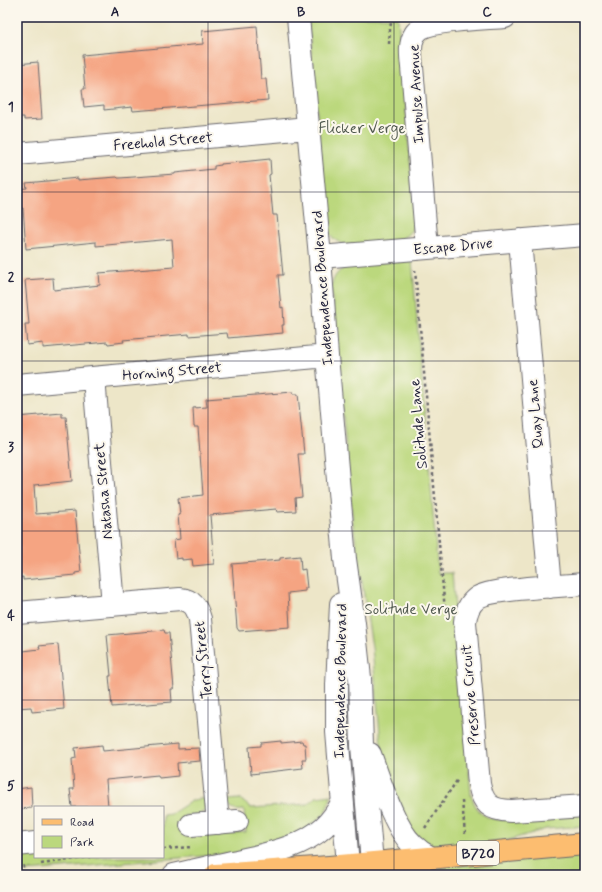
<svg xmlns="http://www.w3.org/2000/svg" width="602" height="892" font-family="Mynerve,sans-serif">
	<rect width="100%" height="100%" fill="#fbf7ec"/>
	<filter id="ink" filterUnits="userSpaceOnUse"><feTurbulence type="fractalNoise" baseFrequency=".025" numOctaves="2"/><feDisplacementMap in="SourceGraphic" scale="8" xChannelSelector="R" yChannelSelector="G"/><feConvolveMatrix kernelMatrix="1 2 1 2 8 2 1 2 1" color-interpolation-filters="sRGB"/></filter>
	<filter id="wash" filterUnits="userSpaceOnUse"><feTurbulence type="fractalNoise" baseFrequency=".012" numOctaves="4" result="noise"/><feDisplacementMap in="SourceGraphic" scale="16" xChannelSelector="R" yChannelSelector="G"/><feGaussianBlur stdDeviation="0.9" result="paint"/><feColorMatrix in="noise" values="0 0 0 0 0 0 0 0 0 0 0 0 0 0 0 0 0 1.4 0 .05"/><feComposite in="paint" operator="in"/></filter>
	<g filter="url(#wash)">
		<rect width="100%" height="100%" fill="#ede6c8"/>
		<path fill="#bbd87d" stroke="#6e7d5c" d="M308,17h90l17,201c-1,6 -2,11 -6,15 -10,12 -45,10 -61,12 -9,-2 -14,-5 -20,-12z
			M412,260l26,313h14l19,222c5,16 13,24 29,25l85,-7v13l-39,3 -47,14 -60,4 -18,-6 -15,-17 -24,-69 -10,-108 -19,-123 -22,-237c3,-12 8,-18 20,-22z
			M332,795l-7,18 -18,17 -69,23 -221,19v-16l18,-2v3h128v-42l8,-1 22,-14 14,-2 -1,12 -7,4 -16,2 3,21 60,-5 -2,-22c-10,1 -15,0 -17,-10l13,-1 11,9 57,-4 8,-7z
			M585,854v21h-176l36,-9z"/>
		<g id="blocks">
			<path fill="#f5a482" d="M257,26l4,53h5l2,21 -135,11 -1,-4 -28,3v-5l-20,2 -2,-18h3l-3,-34 121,-11 -1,-13z
				M38,62l4,57 -18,1v-3h-7v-53z
				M270,159l1,15 -2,1 4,40h4l6,60h-5l3,33 2,-1 1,18h-2l1,8 -55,5 -1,-5 -38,3v-2l-66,6 1,2 -16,2 -1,-2 -64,6v-5l-16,2 -2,-21h4l-4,-44 28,-2 1,12 46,-5 -1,-12 75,-6 -2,-28 -76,7v-4l-70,7 -3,-41 -6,1v-20l10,-1 -1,-5 52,-5v2l39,-3 1,1h2l55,-4v-1l39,-4v-3l7,-1v-1z
				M293,392v2h5l6,60h-6l4,43 -7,1 1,13 -19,1 -1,-3 -66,6 4,49 -21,2 -1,-7 -10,1v-2l-6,1 -2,-19 6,-1 -2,-24 2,-1 -2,-16 25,-3 -5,-68h-4l-1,-19 14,-1 -1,-8z
				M62,413v4h4l6,64 -38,4 2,29 39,-3 6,61 -6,1v2l-52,5v-3l-6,1v-161z
				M300,556l1,14 4,-1 2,19h-2v3l-17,2 2,34 -51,4 -2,-3 -5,-64 48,-4v-2z
				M164,630l1,3h4l5,56h-3l1,13 -60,5 -3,-31h2l-4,-41z
				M58,644l6,65 -32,3 -1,-5 -14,1v-55h6v-2l17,-2 -1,-3z
				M281,741v2l21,-2 1,3h2l1,15h-4l1,9 -52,6 -2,-27 12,-1v-3z
				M178,744v5l21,-1 1,13 -23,2 1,13 -19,2 -1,-3 -52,5 2,27h-36l-2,-18h4l-2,-30 4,-1 -1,-10 27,-3 1,6z
				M31,787l1,21 -15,1v-20z"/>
		</g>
	</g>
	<g filter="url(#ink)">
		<use href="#blocks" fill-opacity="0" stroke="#69676c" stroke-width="1"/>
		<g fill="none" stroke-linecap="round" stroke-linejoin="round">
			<defs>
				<path id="minor" d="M298,17l22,240 7,99 18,203 9,64 6,55 2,68 10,117
					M17,154l291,-26
					M520,240l30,347
					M427,248l-15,-181c-1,-10 -3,-24 3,-33 9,-15 72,-15 90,-17
					M320,257l265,-22
					M94,378l19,227
					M17,385l310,-29
					M585,584c-20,2 -95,4 -108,14 -8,6 -11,14 -12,24l14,162c4,20 11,26 32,27l74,-5
					M341,604l-4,81v47l11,133
					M17,613l163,-14c13,1 17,9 20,20l18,204
					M370,754c9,24 24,74 43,91 5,5 11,9 17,12
					M191,825l46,-4
					M17,845l18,-2
					M174,875c21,-5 42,-10 63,-14 29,-7 64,-13 87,-34 8,-7 13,-15 18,-24"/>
				<path id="major" d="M216,875l113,-8 256,-23"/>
			</defs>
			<use href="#minor" stroke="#69676c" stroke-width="24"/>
			<use href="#major" stroke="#69676c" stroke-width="24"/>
			<path stroke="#69676c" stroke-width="2.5" stroke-dasharray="3 3" stroke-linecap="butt" d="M389,44l1,-15 2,-12
				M415,270l30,341
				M462,801l3,33
				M425,828l33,-49
				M163,849l29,-2
				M41,864l49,-7
				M17,869l7,-3"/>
			<use href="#minor" stroke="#fff" stroke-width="22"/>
			<use href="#major" stroke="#fcbd6f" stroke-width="22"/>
		</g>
	</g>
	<path fill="none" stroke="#22223b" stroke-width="1" stroke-opacity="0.55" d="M208,17v858M394,17v858M17,192h568M17,361h568M17,531h568M17,700h568"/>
	<g text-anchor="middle" stroke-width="4" stroke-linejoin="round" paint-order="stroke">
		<rect fill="#fbf7ec" stroke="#636270" stroke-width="1" x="457" y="841" width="42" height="24" rx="3"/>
		<g font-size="14" font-weight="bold" fill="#22223b">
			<text x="478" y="858">B720</text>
		</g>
		<g font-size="15" fill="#22223b" stroke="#fbf7ec">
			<text transform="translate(416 94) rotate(-93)" y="5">Impulse Avenue</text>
			<text transform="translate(163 141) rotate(-5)" y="5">Freehold Street</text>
			<text transform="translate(453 246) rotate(-5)" y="5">Escape Drive</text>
			<text transform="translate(322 288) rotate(-94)" y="5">Independence Boulevard</text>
			<text transform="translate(172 371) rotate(-5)" y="5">Horning Street</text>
			<text transform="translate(535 414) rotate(-95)" y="5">Quay Lane</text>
			<text transform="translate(418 424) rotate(-95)" y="5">Solitude Lane</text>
			<text transform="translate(103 491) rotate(-95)" y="5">Natasha Street</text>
			<text transform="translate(203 660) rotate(-96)" y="5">Terry Street</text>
			<text transform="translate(340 681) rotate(-89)" y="5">Independence Boulevard</text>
			<text transform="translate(470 695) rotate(-95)" y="5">Preserve Circuit</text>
		</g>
		<g font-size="15" fill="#50594f" stroke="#fbf7ec">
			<text x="362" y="133">Flicker Verge</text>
			<text x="411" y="614">Solitude Verge</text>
		</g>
	</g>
	<rect width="602" height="892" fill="none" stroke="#fbf7ec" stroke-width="44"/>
	<rect x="34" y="806" width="130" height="52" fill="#fbf7ec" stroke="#a4a2a5"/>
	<rect x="42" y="819" width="20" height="6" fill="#fcbd6f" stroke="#a4a2a5"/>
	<text x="70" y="826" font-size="12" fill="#22223b">Road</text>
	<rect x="42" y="836" width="20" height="12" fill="#bbd87d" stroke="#a4a2a5"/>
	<text x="70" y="846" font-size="12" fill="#22223b">Park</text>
	<rect x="22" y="22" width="558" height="848" fill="none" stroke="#22223b" stroke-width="1.5"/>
	<g font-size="13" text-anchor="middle" font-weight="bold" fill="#22223b">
		<text x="115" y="16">A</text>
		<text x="301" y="16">B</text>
		<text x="487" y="16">C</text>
		<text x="11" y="111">1</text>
		<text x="11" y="281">2</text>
		<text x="11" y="451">3</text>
		<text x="11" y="620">4</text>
		<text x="11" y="790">5</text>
	</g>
</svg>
